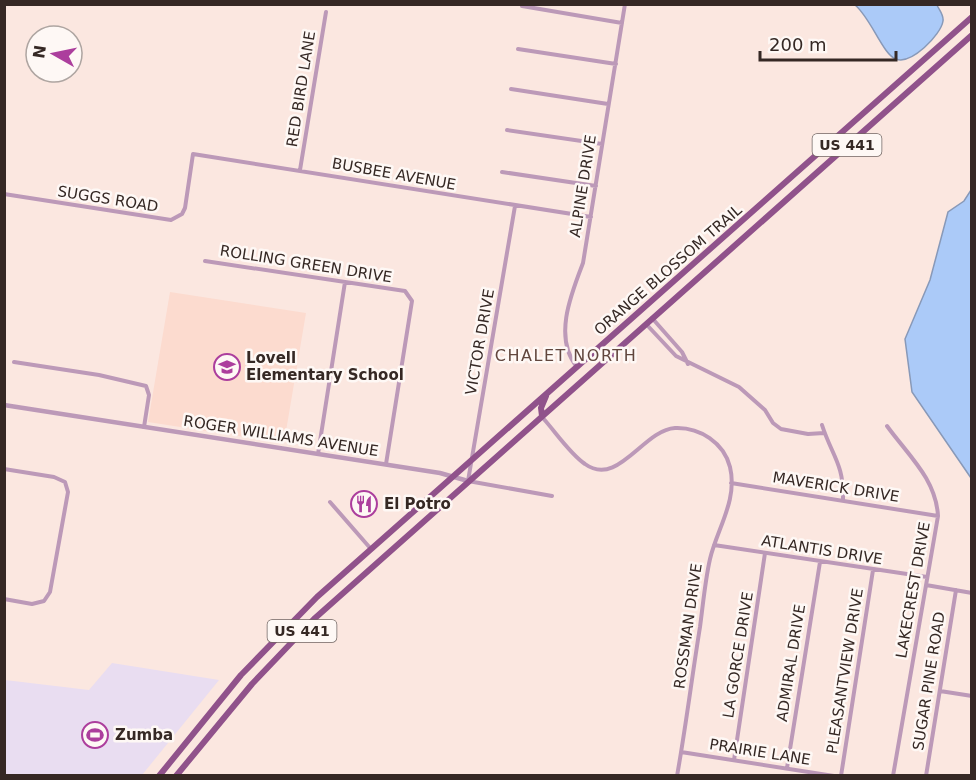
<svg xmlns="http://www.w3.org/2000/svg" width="976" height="780" font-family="'DejaVu Sans',sans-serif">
	<rect width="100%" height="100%" fill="#fbe7e0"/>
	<path fill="#e9ddf1" d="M112,663l107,17 -77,95h-137v-95l84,10z"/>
	<path fill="#fcdbcf" d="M170,292l136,21 -22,130 -136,-21z"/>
	<path fill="#abcaf8" stroke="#8899b8" stroke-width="1.5" d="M855,5h82c2,5 7,10 6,16 -2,14 -32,44 -47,38 -13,-4 -25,-41 -41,-54z
		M971,190v288l-59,-86 -7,-53 25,-59 18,-68 16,-11z"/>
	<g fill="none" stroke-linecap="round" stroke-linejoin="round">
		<path stroke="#bc99b8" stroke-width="4" d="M522,6l100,17
			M518,49l98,15
			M511,89l97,15
			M507,130l95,14
			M300,170l26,-158
			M502,172l94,14
			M4,194l167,26 11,-6 3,-6 8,-54 398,63
			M515,206l-47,275 84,15
			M205,261l200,30 7,10 -26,163
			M652,318l30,34 6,12
			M646,324l30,32 63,31 26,23 8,13 8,6 27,5 16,-1
			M14,362l85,13 47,11 3,9 -5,32
			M577,367c-24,-29 -6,-73 6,-104l42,-259
			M542,417c13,14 27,36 43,47 33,24 58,-34 90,-36 25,-1 49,15 55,39 8,33 -13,62 -20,92 -5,22 -7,46 -10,68 -8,49 -14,99 -23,149
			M822,425c10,31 22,39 21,74
			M887,426c21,29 49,53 51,90l-45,260
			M318,454l27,-172
			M4,469l50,8 11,5 3,10 -18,100 -6,9 -12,3 -28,-5
			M731,483l207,33
			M330,502l41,47
			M714,545l213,32
			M926,585l46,8
			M940,691l32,5
			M681,752l153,24
			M734,760l31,-207
			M787,768l33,-206
			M841,776l32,-206
			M926,776l30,-186"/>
		<path stroke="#bc99b8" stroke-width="4.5" d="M4,405l436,68 28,8"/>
		<path stroke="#90528b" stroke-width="6" d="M542,416l-1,-8 5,-12
			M159,776l82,-101 76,-78 655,-580
			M176,776l76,-92 62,-65 658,-584"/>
	</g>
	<defs>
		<symbol id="school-ring" viewBox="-11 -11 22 22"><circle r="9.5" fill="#fef8f5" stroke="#ac3e9d" stroke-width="1.5"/><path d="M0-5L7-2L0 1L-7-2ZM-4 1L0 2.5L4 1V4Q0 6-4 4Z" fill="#ac3e9d"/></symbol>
		<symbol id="restaurant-ring" viewBox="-11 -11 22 22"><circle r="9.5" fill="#fef8f5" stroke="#ac3e9d" stroke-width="1.5"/><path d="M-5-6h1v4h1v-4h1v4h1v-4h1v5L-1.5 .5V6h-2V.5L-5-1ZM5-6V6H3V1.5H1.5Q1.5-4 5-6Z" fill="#ac3e9d"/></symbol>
		<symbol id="stadium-ring" viewBox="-11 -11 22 22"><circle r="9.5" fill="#fef8f5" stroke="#ac3e9d" stroke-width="1.5"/><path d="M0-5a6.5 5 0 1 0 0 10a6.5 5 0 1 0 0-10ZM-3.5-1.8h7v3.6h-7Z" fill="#ac3e9d"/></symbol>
	</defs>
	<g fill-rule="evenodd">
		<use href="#school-ring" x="212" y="352" width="30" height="30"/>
		<use href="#restaurant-ring" x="349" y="489" width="30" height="30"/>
		<use href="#stadium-ring" x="80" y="720" width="30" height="30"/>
	</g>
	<g text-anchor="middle" stroke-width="5" stroke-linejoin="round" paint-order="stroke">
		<g fill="#fef8f5" stroke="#716663" stroke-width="1.5">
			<rect x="812.5" y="134" width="69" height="22" rx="4.5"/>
			<rect x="267.5" y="620" width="69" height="22" rx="4.5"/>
		</g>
		<g font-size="14" font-weight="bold" fill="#352824">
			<text x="847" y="150">US 441</text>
			<text x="302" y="636">US 441</text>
		</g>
		<g font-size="15" fill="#352824" stroke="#fef8f5">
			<text transform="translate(301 89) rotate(-81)" y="5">RED BIRD LANE</text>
			<text transform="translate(394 174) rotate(10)" y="5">BUSBEE AVENUE</text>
			<text transform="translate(583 186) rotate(-81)" y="5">ALPINE DRIVE</text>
			<text transform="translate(108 199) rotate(9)" y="5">SUGGS ROAD</text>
			<text transform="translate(306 264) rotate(9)" y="5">ROLLING GREEN DRIVE</text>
			<text transform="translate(668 270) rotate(-41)" y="5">ORANGE BLOSSOM TRAIL</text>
			<text transform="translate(480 342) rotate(-80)" y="5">VICTOR DRIVE</text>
			<text transform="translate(281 436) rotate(9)" y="5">ROGER WILLIAMS AVENUE</text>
			<text transform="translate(836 487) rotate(9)" y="5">MAVERICK DRIVE</text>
			<text transform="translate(822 550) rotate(9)" y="5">ATLANTIS DRIVE</text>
			<text transform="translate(913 590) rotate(-80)" y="5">LAKECREST DRIVE</text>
			<text transform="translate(688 626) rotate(-82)" y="5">ROSSMAN DRIVE</text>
			<text transform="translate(738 655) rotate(-81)" y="5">LA GORCE DRIVE</text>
			<text transform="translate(791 663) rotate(-81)" y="5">ADMIRAL DRIVE</text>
			<text transform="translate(845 671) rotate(-81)" y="5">PLEASANTVIEW DRIVE</text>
			<text transform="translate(929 681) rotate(-81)" y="5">SUGAR PINE ROAD</text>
			<text transform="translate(760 752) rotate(9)" y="5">PRAIRIE LANE</text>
		</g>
		<g font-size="15" font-weight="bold" fill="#352824" stroke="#fef8f5" text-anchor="start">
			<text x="246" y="363">Lovell<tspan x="246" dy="17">Elementary School</tspan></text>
			<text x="384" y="509">El Potro</text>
			<text x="115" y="740">Zumba</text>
		</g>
		<g font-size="16" letter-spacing="1.5" fill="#61463d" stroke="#fef8f5">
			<text x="566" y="361">CHALET NORTH</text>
		</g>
	</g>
	<rect width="976" height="780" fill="none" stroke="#352824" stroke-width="12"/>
	<g transform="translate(54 54) rotate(279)"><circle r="28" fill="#fef8f5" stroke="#aea5a1" stroke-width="1.5"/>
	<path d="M0-4.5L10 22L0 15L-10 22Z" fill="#ac3e9d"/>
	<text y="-9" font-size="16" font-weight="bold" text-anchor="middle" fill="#352824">N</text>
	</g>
	<path d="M760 51v9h136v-9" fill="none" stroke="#352824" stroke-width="3"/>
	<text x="769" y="51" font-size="18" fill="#352824" stroke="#fef8f5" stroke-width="4.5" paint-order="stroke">200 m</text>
</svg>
